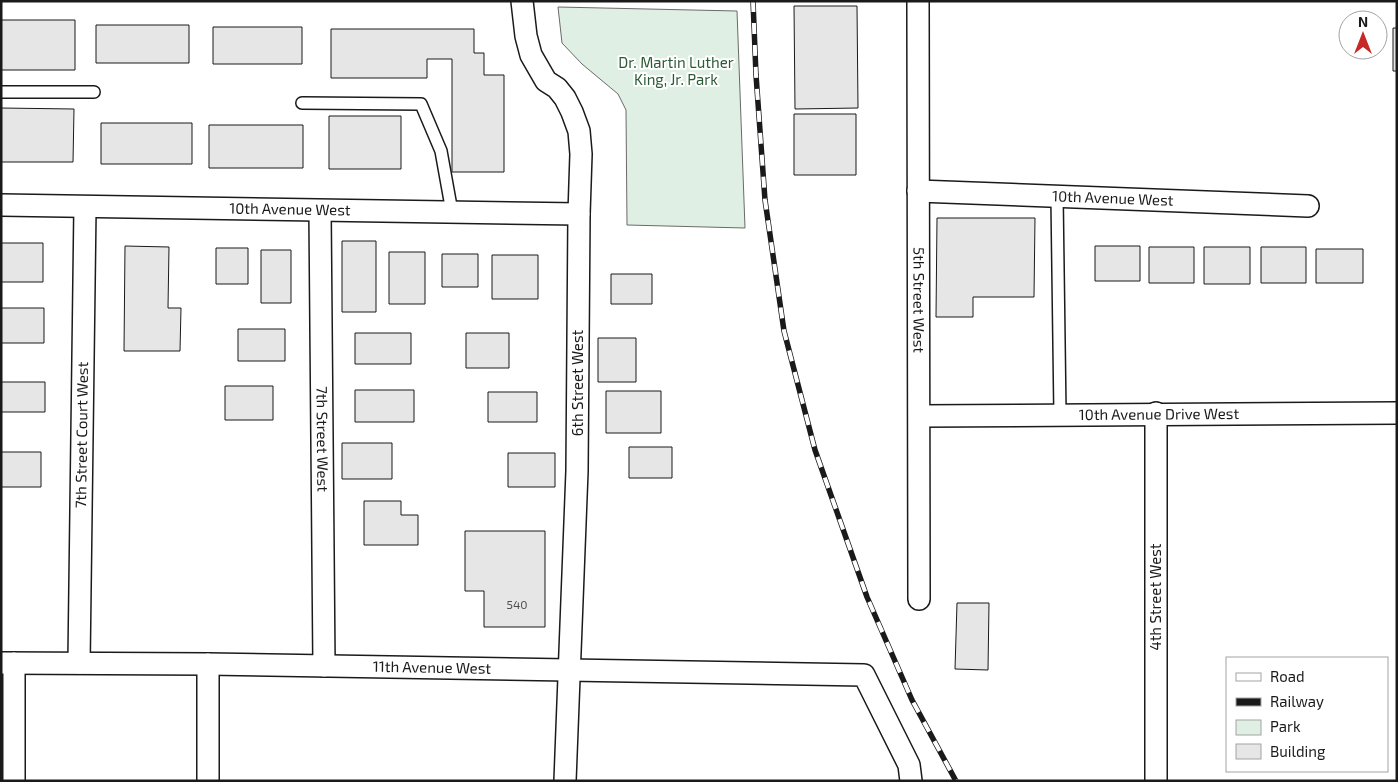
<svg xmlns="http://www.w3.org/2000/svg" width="1398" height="782" font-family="'Exo 2',sans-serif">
	<rect width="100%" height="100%" fill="#fff"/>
	<path fill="#e0efe3" stroke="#6a6a6a" d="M558,7l179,4 8,217 -118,-3 -1,-115 -8,-16 -36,-30 -20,-21z"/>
	<path fill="#e6e6e6" stroke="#1a1a1a" d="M794,6h63l1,102 -63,1z
		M1,20h74v50h-74z
		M96,25h93v38h-93z
		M213,27h89v37h-89z
		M1393,28h4v43h-4z
		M331,29h143v24h10v22h20v97h-52v-113h-25v19h-96z
		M1,108l73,1 -1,53h-72z
		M794,114h62v61h-62z
		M329,116h72v53h-72z
		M101,123h91v41h-91z
		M209,125h94v43h-94z
		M937,218h98l-1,79h-61v20h-37z
		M342,241h34v71h-34z
		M1,243h42v39h-42z
		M125,246l44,1 -1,61h13l-1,43h-56z
		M1095,246h45v35h-45z
		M1149,247h45v36h-45z
		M1204,247h46v37h-46z
		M1261,247h45v36h-45z
		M216,248h32v36h-32z
		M1316,249h47v34h-47z
		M261,250h30v53h-30z
		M389,252h36v52h-36z
		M442,254h36v33h-36z
		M492,255h46v44h-46z
		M611,274h41v30h-41z
		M1,308h43v35h-43z
		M238,329h47v32h-47z
		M355,333h56v31h-56z
		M466,333h43v35h-43z
		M598,338h38v44h-38z
		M1,382h44v30h-44z
		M225,386h48v34h-48z
		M355,390h59v32h-59z
		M606,391h55v42h-55z
		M488,392h49v30h-49z
		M342,443h50v36h-50z
		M629,447h43v31h-43z
		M1,452h40v35h-40z
		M508,453h47v34h-47z
		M364,501h37v14h17v30h-54z
		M465,531h80v96h-61v-36h-19z
		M957,603h32l-1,67 -33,-1z"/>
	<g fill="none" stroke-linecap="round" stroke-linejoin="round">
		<defs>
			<path id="service" d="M1,92h93
				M302,103l119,1 20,47 11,61
				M1057,196l3,219"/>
			<g id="minor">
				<path d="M522,1l4,35 5,19 15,26 11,7 8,10 7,14 7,19 2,23 -2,60 -2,257 -12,310"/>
				<path id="s1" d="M918,1l1,598"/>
				<path id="s2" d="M918,191l390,15"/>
				<path id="s3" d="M1,205l578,9"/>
				<path id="s4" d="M320,211l4,455"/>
				<path id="s5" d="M920,416l477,-3"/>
				<path id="s6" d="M1,663l207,1 656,11 45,90 2,16"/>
				<path id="s7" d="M79,663l6,-456"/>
				<path d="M14,781v-118"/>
				<path d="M208,781v-117"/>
				<path d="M1156,781v-368"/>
			</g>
		</defs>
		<use href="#service" stroke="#1a1a1a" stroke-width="14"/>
		<use href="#minor" stroke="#1a1a1a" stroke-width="24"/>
		<use href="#service" stroke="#fff" stroke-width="11"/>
		<use href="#minor" stroke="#fff" stroke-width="21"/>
		<defs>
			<path id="rail" d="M753,1l3,74 9,125 19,131 31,119 52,147 45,103 44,81"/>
		</defs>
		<use href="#rail" stroke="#1a1a1a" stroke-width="5.5"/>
		<use href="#rail" stroke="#fff" stroke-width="4" stroke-dasharray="11" stroke-linecap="butt"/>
	</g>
	<g text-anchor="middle" stroke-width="4" stroke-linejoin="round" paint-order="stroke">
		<g font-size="12" fill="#4d4d4d">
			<text x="517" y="609">540</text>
		</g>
		<g font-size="15" fill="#2b5a34" stroke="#fff">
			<text x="676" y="68">Dr. Martin Luther<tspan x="676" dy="17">King, Jr. Park</tspan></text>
		</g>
		<g font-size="15" fill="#1a1a1a" stroke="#fff">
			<text dy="5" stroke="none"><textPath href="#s2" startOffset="195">10th Avenue West</textPath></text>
			<text dy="5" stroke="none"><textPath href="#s3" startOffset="289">10th Avenue West</textPath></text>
			<text dy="5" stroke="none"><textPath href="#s1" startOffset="299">5th Street West</textPath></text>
			<text transform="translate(578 383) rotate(-90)" y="5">6th Street West</text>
			<text dy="5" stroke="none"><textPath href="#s5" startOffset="239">10th Avenue Drive West</textPath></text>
			<text dy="5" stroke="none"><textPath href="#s7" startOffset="228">7th Street Court West</textPath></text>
			<text dy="5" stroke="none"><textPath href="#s4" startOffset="228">7th Street West</textPath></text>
			<text transform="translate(1156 597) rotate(-90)" y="5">4th Street West</text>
			<text dy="5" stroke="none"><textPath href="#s6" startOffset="431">11th Avenue West</textPath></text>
		</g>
	</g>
	<rect width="1398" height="782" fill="none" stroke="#1a1a1a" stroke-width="5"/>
	<rect x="1226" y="657" width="162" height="115" fill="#ffffff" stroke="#a3a3a3"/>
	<rect x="1236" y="673" width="25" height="8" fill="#ffffff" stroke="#a3a3a3"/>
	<text x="1270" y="682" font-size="15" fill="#1a1a1a">Road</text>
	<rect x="1236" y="698" width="25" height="8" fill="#1a1a1a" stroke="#a3a3a3"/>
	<text x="1270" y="707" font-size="15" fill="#1a1a1a">Railway</text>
	<rect x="1236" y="720" width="25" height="15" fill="#e0efe3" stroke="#a3a3a3"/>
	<text x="1270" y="732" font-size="15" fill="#1a1a1a">Park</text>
	<rect x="1236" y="744" width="25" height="15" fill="#e6e6e6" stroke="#a3a3a3"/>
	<text x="1270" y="757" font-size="15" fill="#1a1a1a">Building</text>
	<g transform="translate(1363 35)"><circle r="24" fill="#ffffff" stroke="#a3a3a3"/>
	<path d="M0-4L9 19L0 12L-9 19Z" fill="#c62828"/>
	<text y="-8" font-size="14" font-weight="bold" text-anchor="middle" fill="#1a1a1a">N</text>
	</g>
</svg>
